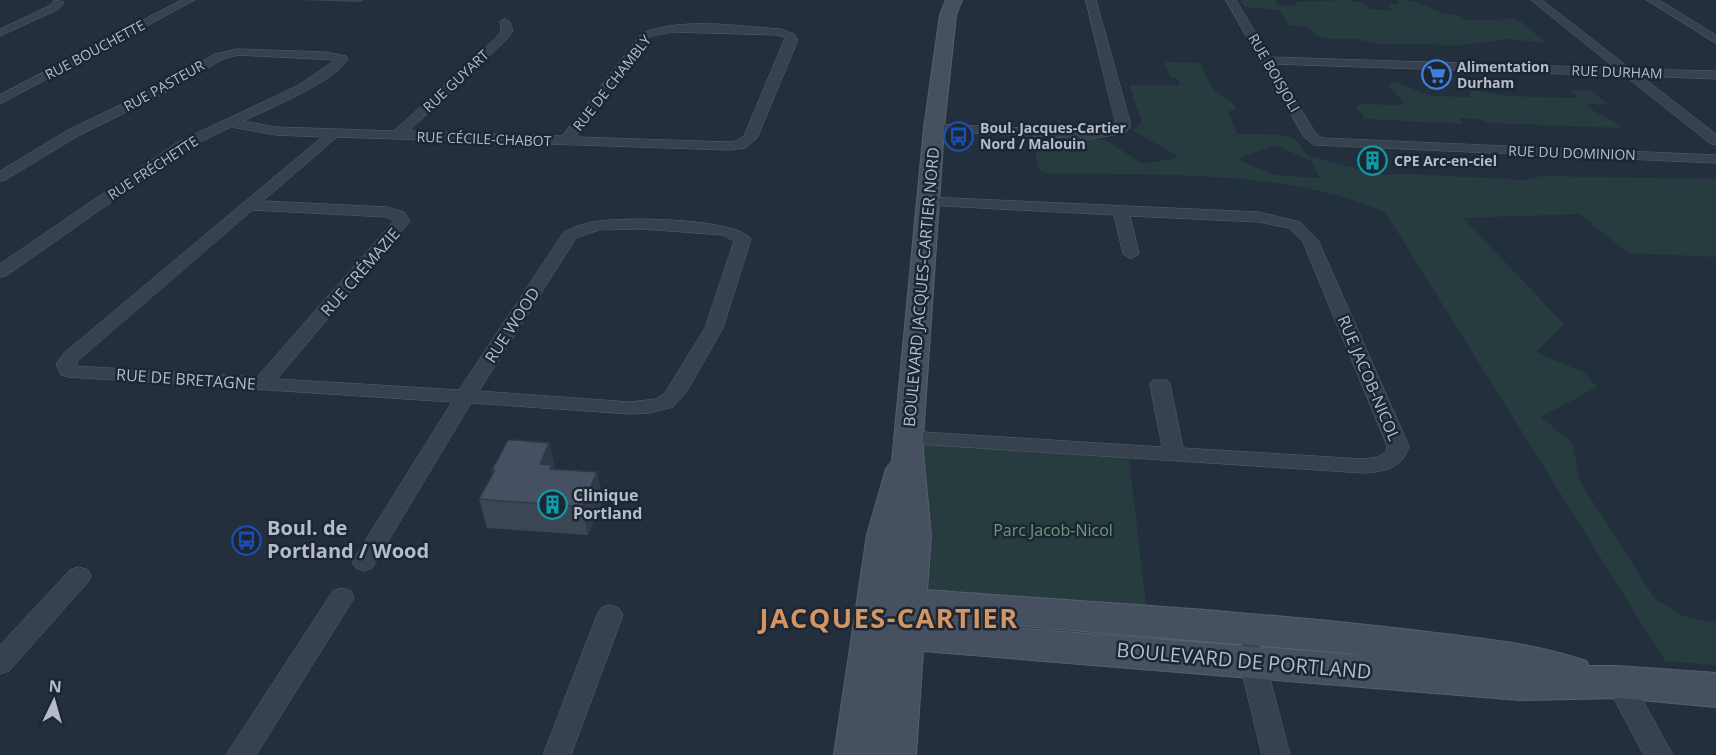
<svg xmlns="http://www.w3.org/2000/svg" width="1716" height="755" font-family="'Open Sans',sans-serif">
	<rect width="100%" height="100%" fill="#242f3e"/>
	<path fill="#263c3f" fill-rule="evenodd" d="M1241,0h34l3,5 19,1 -2,-4 54,-2 13,3 8,6 23,2 -5,-7h10l1,-4c26,0 28,10 48,14 8,2 12,0 19,6l46,-1 9,3 22,18 -1,3 -31,-4 -51,6 -82,-1 -23,-5h-24l-16,-4 -6,-7 -20,-3 -10,-15 -34,-3z
		M1164,62l37,1c9,23 10,29 33,40l2,7 -8,1 9,23c13,1 46,-2 57,5 6,4 9,12 15,17l71,19 27,-1 121,6 13,-4 175,3v78l-89,-4 -47,-39 -117,4 101,106 -28,28 49,21 12,14 -56,30 32,27 6,36 76,119 28,17 33,7v42l-51,-4 -280,-449c-105,-44 -230,-36 -342,-39l-5,-4 -4,-29 5,-2 65,1 39,25 33,-6v-3l-44,-25 10,-8 -13,-37h51l-3,-7 -7,-1zM1275,145l36,16 9,17 -47,-3 -35,-16z
		M1395,82l37,14 38,1 1,-4 -5,-5 42,8 67,2 2,-2 -6,-6 20,1 17,13h-22l9,8 26,13 -3,3 -128,-5 -11,-4 -20,-1 4,6 -98,-5 -9,-13 5,-2 40,1 3,-1 -16,-20z
		M908,438l220,13 20,170 -239,-18z"/>
	<g fill="none" stroke-linecap="round" stroke-linejoin="round">
		<defs>
			<path id="street" d="M55,0l9,2 -5,7 -59,27v-7l51,-24z
				M182,0h13l-195,104v-9z
				M1086,0h10l34,122v5l-5,6 -34,6 -162,-8 -2,-3 2,-3 5,-1 157,7 25,-4z
				M1226,0h10l34,57 345,11 -84,-68h11l89,69 85,2v8l-75,-3 75,58v11l-5,-1 -86,-68 -351,-12 42,70 6,4 394,17v8l-402,-18 -10,-8z
				M1647,0h12l57,35v8z
				M505,19l5,3 3,9 -8,10 -96,90 153,5 80,-103c43,-16 94,-7 138,-4l14,5 4,6 -41,98 -12,10 -16,2 -392,-13 -74,64 124,6 17,5 6,9 -133,158 182,11 105,-158c12,-6 23,-10 36,-11 28,-4 135,-3 151,18l-28,89 -36,63 -14,16 -23,6 -20,1 -159,-11 -99,165 -8,3 -8,-3 -4,-6 100,-160 -384,-25 -7,-2 -5,-11 8,-11 258,-216 -46,-2 -45,-8 -43,21 -182,128 -6,1v-13l178,-122 121,-57 36,-25 -97,-5 -15,4 -62,36 -83,41 -73,44 -5,1v-10l68,-41 85,-41 62,-35 23,-5 87,3 21,4 2,2c-9,22 -82,52 -105,63l33,6 118,4 103,-94 4,-6 -1,-9zM672,32l106,3 7,3 -41,98 -8,5 -7,1 -153,-5 74,-100zM253,210l134,7 7,4 -137,156 -181,-11 2,-5zM642,229l81,6 11,6 -29,87 -40,65 -9,6 -26,3 -151,-11 97,-153 23,-8z
				M929,197l330,15 41,10 18,18 91,206c-6,23 -26,26 -46,27l-462,-30 -3,-5 3,-5 7,-2 254,16 -12,-63 3,-4h14l3,4 13,64 180,11 15,-2 8,-5 1,-6 -84,-204 -14,-14 -30,-6 -129,-6 9,38 -8,5 -8,-5 -9,-39 -190,-10 -3,-3 3,-3z
				M79,567l9,3 3,6 -3,6 -79,89 -9,3v-29l70,-75z
				M342,588l9,3 3,7 -98,157h-30l107,-164z
				M610,605l9,3 4,7 -52,140h-28l54,-140 4,-7z
				M1250,641l9,4 4,7 27,103h-28l-25,-103 4,-7z
				M1618,671l10,3 45,81h-29l-39,-73 3,-8z"/>
			<path id="secondary" d="M946,0h16l-6,15 -12,113 -21,310v14l8,84 -4,54c156,12 312,20 467,38 64,8 130,12 192,33l3,5h29l98,7v34l-98,-9 -99,2 -596,-49 -7,104h-82l33,-220 19,-66 6,-8 32,-333 16,-113zM925,618l422,35 24,3 -446,-35z"/>
		</defs>
		<use href="#street" stroke="#565f6c" stroke-width="1"/>
		<use href="#secondary" stroke="#565f6c" stroke-width="2"/>
		<use href="#street" fill="#38414e" fill-rule="evenodd"/>
		<use href="#secondary" fill="#465061" fill-rule="evenodd"/>
	</g>
	<path fill="#3b4654" d="M298,0h66l-4,2z
		M549,443l6,27 48,30 -15,35 -101,-7 -8,-29 14,-25 -1,-4z"/>
	<path fill="#303945" d="M549,443l7,28 -9,21 -7,-28z
		M597,472l6,28 -15,35 -6,-28z"/>
	<path fill="#455162" stroke="#303945" stroke-width="1.5" d="M508,440h7l34,3 -9,21 12,1 -2,4 47,3 -15,35 -103,-8 16,-29h-3z"/>
	<defs>
		<symbol id="supermarket-ring" viewBox="-11 -11 22 22"><circle r="9.5" fill="#1d2633" stroke="#3f7fe0" stroke-width="1.5"/><path d="M-6-5.5h2.5l.6 2H6L4.5 2H-2.5L-4.4-4H-6ZM-1.5 3.2a1.3 1.3 0 1 0 .1 0ZM3 3.2a1.3 1.3 0 1 0 .1 0Z" fill="#3f7fe0"/></symbol>
		<symbol id="bus-ring" viewBox="-11 -11 22 22"><circle r="9.5" fill="#1d2633" stroke="#1a4fb4" stroke-width="1.5"/><path d="M-5-6H5V4H4V6H2V4H-2V6H-4V4H-5ZM-3.5-4V0h7V-4ZM-3.5 1.2v1.5H-2V1.2ZM2 1.2v1.5H3.5V1.2Z" fill="#1a4fb4"/></symbol>
		<symbol id="building-ring" viewBox="-11 -11 22 22"><circle r="9.5" fill="#1d2633" stroke="#0f9aa8" stroke-width="1.5"/><path d="M-4-6H4V6H1V3H-1V6H-4ZM-2.5-4.3h1.7v1.8h-1.7ZM.8-4.3h1.7v1.8H.8ZM-2.5-1h1.7V.8h-1.7ZM.8-1h1.7V.8H.8Z" fill="#0f9aa8"/></symbol>
	</defs>
	<g fill-rule="evenodd">
		<use href="#supermarket-ring" x="1420" y="58" width="33" height="33"/>
		<use href="#bus-ring" x="942" y="120" width="33" height="33"/>
		<use href="#building-ring" x="1356" y="144" width="33" height="33"/>
		<use href="#building-ring" x="536" y="488" width="33" height="33"/>
		<use href="#bus-ring" x="230" y="524" width="33" height="33"/>
	</g>
	<g text-anchor="middle" stroke-width="5" stroke-linejoin="round" paint-order="stroke">
		<g font-size="14" fill="#b4bcc9" stroke="#1d2633">
			<text transform="translate(95 50) rotate(-28)" y="5">RUE BOUCHETTE</text>
			<text transform="translate(1617 72) rotate(2)" y="5">RUE DURHAM</text>
			<text transform="translate(1274 73) rotate(60)" y="5">RUE BOISJOLI</text>
			<text transform="translate(456 81) rotate(-43)" y="5">RUE GUYART</text>
			<text transform="translate(612 83) rotate(-52)" y="5">RUE DE CHAMBLY</text>
			<text transform="translate(164 86) rotate(-29)" y="5">RUE PASTEUR</text>
			<text transform="translate(484 139) rotate(2)" y="5">RUE CÉCILE-CHABOT</text>
			<text transform="translate(1572 153) rotate(2)" y="5">RUE DU DOMINION</text>
			<text transform="translate(153 168) rotate(-33)" y="5">RUE FRÉCHETTE</text>
		</g>
		<g font-size="14" font-weight="bold" fill="#b4bcc9" stroke="#1d2633" text-anchor="start">
			<text x="1457" y="72">Alimentation<tspan x="1457" dy="16">Durham</tspan></text>
			<text x="980" y="133">Boul. Jacques-Cartier<tspan x="980" dy="16">Nord / Malouin</tspan></text>
			<text x="1394" y="166">CPE Arc-en-ciel</text>
		</g>
		<g font-size="16" fill="#b4bcc9" stroke="#1d2633">
			<text transform="translate(360 272) rotate(-49)" y="6">RUE CRÉMAZIE</text>
			<text transform="translate(921 287) rotate(-85)" y="6">BOULEVARD JACQUES-CARTIER NORD</text>
			<text transform="translate(512 325) rotate(-57)" y="6">RUE WOOD</text>
			<text transform="translate(1369 378) rotate(67)" y="6">RUE JACOB-NICOL</text>
			<text transform="translate(186 379) rotate(4)" y="6">RUE DE BRETAGNE</text>
		</g>
		<g font-size="16" font-weight="bold" fill="#b4bcc9" stroke="#1d2633" text-anchor="start">
			<text x="573" y="501">Clinique<tspan x="573" dy="18">Portland</tspan></text>
		</g>
		<g font-size="16" fill="#6b9a76" stroke="#1d2633">
			<text x="1053" y="536">Parc Jacob-Nicol</text>
		</g>
		<g font-size="20" font-weight="bold" fill="#b4bcc9" stroke="#1d2633" text-anchor="start">
			<text x="267" y="535">Boul. de<tspan x="267" dy="23">Portland / Wood</tspan></text>
		</g>
		<g font-size="20" fill="#b4bcc9" stroke="#1d2633">
			<text transform="translate(1244 661) rotate(5)" y="7">BOULEVARD DE PORTLAND</text>
		</g>
		<g font-size="27" font-weight="bold" letter-spacing="1.5" fill="#d59563" stroke="#1d2633">
			<text x="889" y="628">JACQUES-CARTIER</text>
		</g>
	</g>
	<g transform="translate(54 701) rotate(5)" stroke="#1d2633" stroke-width="4.5" paint-order="stroke">
	<path d="M0-4.5L10 22L0 15L-10 22Z" fill="#b4bcc9"/>
	<text y="-9" font-size="16" font-weight="bold" text-anchor="middle" fill="#b4bcc9">N</text>
	</g>
</svg>
